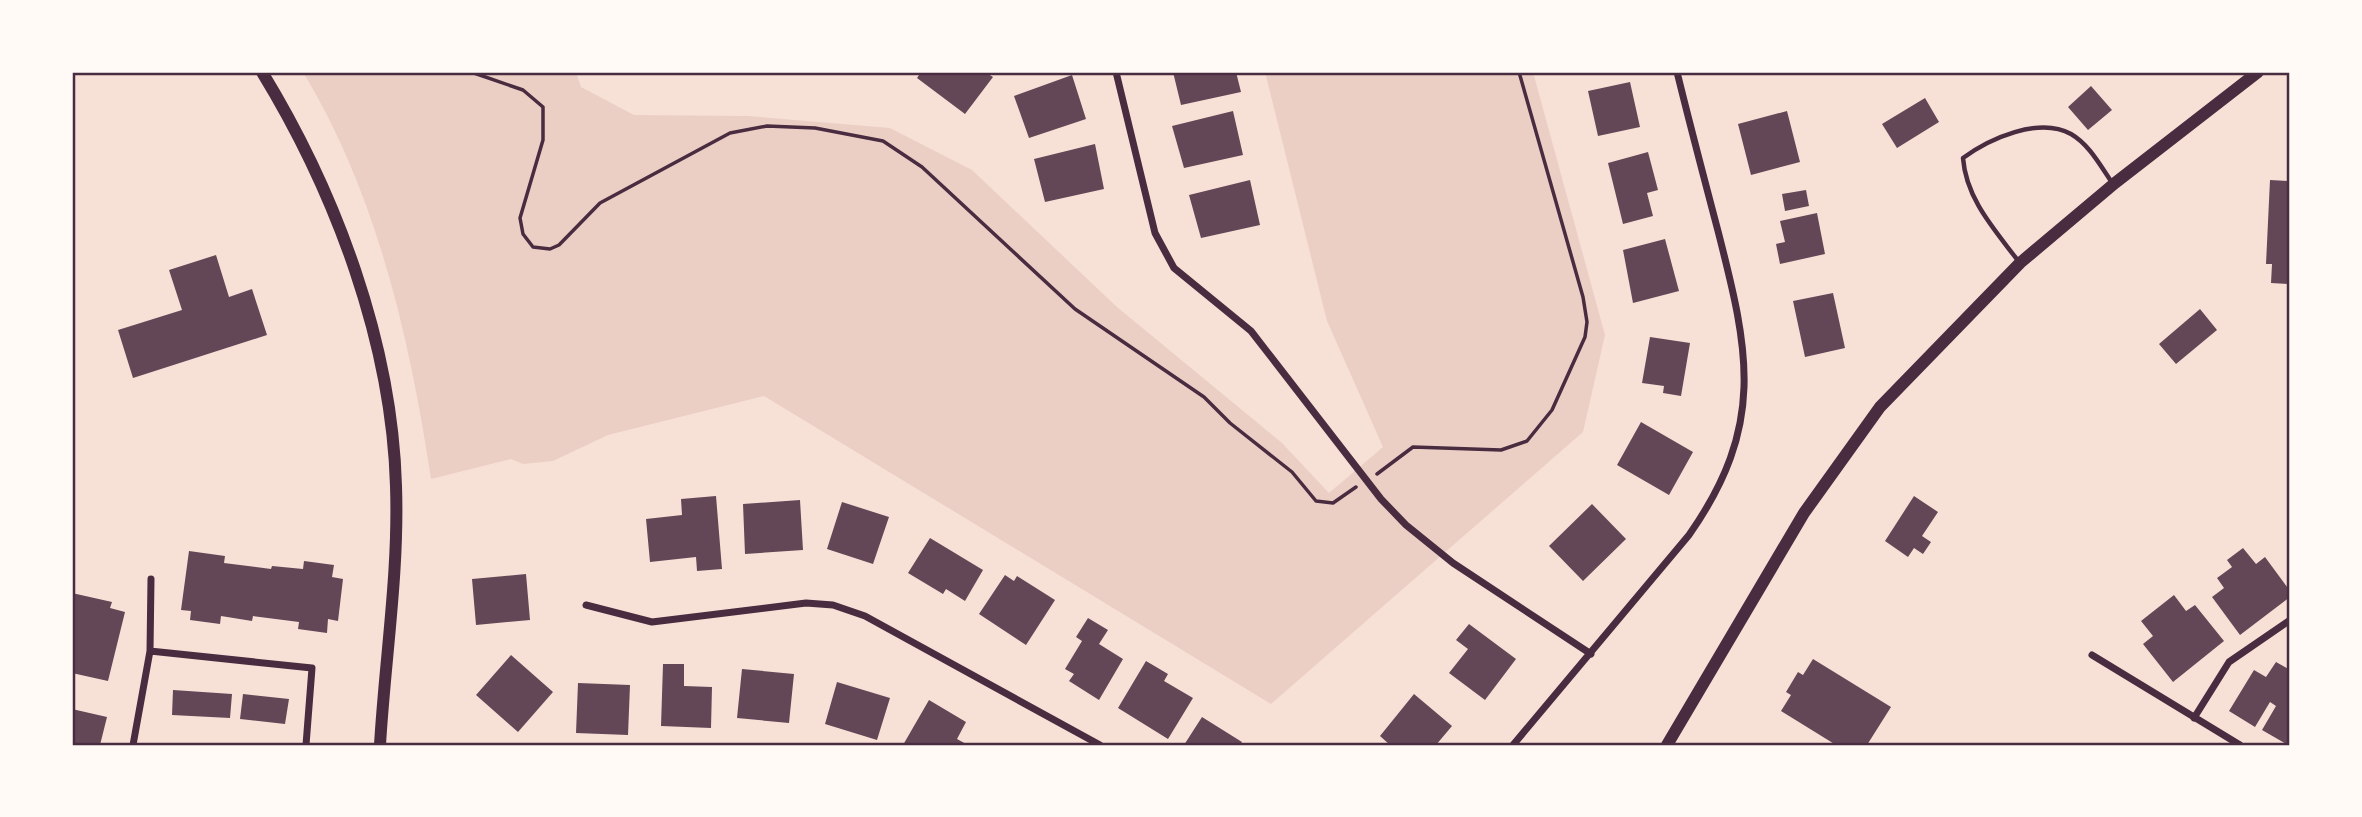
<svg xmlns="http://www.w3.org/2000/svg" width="2362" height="817" font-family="Rubik,sans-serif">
	<rect width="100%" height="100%" fill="#f7e1d7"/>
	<path fill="#ebcfc5" d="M303,72h273l5,15 53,28 114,1 142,12 82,42 145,137 165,136 47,50 54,-46 -56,-126 -62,-249h268l72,263 -22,97 -312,272 -507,-308 -156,39 -55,26 -30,3 -12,-5 -80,20c-21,-139 -54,-285 -128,-407z"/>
	<path fill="#644757" d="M921,72h64l8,5 -28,37 -48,-36z
		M1173,72h63l5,20 -60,13z
		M1072,75l14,44 -57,19 -15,-42z
		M1630,82l10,45 -42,9 -10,-45z
		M2091,86l21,24 -24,20 -20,-23z
		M1925,98l14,24 -42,26 -15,-24z
		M1233,111l10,44 -59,13 -12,-42z
		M1787,111l13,51 -49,13 -13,-51z
		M1095,144l9,45 -59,13 -11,-43z
		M1648,152l10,38 -11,3 6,23 -30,8 -15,-61z
		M1250,180l10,45 -59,13 -12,-43z
		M2270,180l20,1v103l-19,-1 1,-19h-6z
		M1806,190l3,16 -24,5 -3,-17z
		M1817,213l8,41 -45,10 -4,-20 9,-2 -5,-21z
		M1665,239l14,52 -46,12 -10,-53z
		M216,255l13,42 23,-8 15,46 -134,43 -15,-48 64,-20 -13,-40z
		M1833,293l12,55 -40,9 -12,-56z
		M2200,309l17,21 -41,34 -17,-20z
		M1650,337l40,6 -9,53 -18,-3 1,-7 -22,-3z
		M1641,422l52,30 -24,43 -52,-30z
		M716,496l6,73 -25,2 -1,-14 -46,5 -4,-43 36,-4 -1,-16z
		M1914,496l24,16 -16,24 9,6 -8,12 -9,-6 -6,9 -23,-16z
		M800,500l3,50 -58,4 -2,-50z
		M842,502l47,15 -16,47 -46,-15z
		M1592,504l34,35 -43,42 -34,-35z
		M930,538l53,32 -18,31 -19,-12 -3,5 -35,-21z
		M2243,548l13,16 9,-7 25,34v6l-50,38 -28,-38 12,-9 -7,-10 15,-11 -5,-7z
		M189,551l36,5 -1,7 47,6 1,-3 31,3 1,-8 30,4 -2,12 11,2 -5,42 -10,-2 -1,14 -29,-4 1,-7 -46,-6 -1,5 -31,-5 -1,8 -30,-4 1,-9 -10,-1z
		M526,574l4,46 -54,5 -4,-46z
		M1005,575l9,6 3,-5 38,24 -29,45 -47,-31z
		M72,593l40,9 -2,6 15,4 -17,69 -36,-8z
		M2174,595l12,16 9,-6 29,36 -51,41 -30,-38 10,-8 -12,-15z
		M1088,618l20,12 -9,14 24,15 -24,41 -30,-19 5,-7 -9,-5 17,-28 -6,-4z
		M1469,624l47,35 -31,41 -36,-27 19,-24 -12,-9z
		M511,655l42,37 -35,40 -42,-37z
		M1813,659l78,48 -24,38h-31l-55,-34 10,-16 -5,-3 12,-20 5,3z
		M1146,661l22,13 -4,7 29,17 -25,41 -50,-31z
		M2276,662l14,8 -2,75 -26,-15 14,-24 -6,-4 -15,25 -26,-16 25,-41 12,7z
		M663,664h21v22l28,1 -1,41 -50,-2z
		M742,669l52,5 -5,49 -52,-5z
		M837,682l53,16 -13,42 -52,-16z
		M578,683l52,2 -2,50 -52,-2z
		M173,690l59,4 -2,24 -58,-3z
		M243,694l46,5 -4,25 -45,-5z
		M1414,694l38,32 -16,19h-46l-10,-9z
		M929,700l37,22 -9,17 11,6h-65z
		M72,709l35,8 -7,28h-28z
		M1202,717l40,25 -2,3h-56z"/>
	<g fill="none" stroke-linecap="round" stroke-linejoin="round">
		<path stroke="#4a2c40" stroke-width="3.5" d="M471,72l52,18 20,17v33l-23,78 3,16 10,13 17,2 9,-4 41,-42 130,-70 37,-7 48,2 68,13 39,26 153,142 129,88 26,26 62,49 24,29 17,2 23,-16
			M1377,474l36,-27 88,3 26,-9 25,-31 33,-73 2,-15 -4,-25 -64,-225"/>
		<path stroke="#4a2c40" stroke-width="4.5" d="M2019,262c-24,-32 -53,-63 -56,-104 26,-19 76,-42 108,-24 19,11 30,33 42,50"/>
		<path stroke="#4a2c40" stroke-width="7" d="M1116,72l39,161 19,35 77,63 130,168 25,26 47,38 138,91
			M586,605l66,17 154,-19 27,2 32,11 235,129
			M150,651l162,17 -6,77
			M2092,655l148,90
			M2194,718l35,-56 61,-42
			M133,745l17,-94 1,-72
			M1513,745l176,-210c77,-110 60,-183 29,-304 -14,-53 -28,-106 -41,-159"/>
		<path stroke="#4a2c40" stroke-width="12" d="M262,72c74,121 130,271 134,414 3,87 -11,173 -16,259
			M1667,745l137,-232 76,-106 140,-144 95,-80 143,-111"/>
	</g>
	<rect width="2362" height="817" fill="none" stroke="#fffaf5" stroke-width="147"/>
	<rect x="74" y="74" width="2214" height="670" fill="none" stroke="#4a2c40" stroke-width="2.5"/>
</svg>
